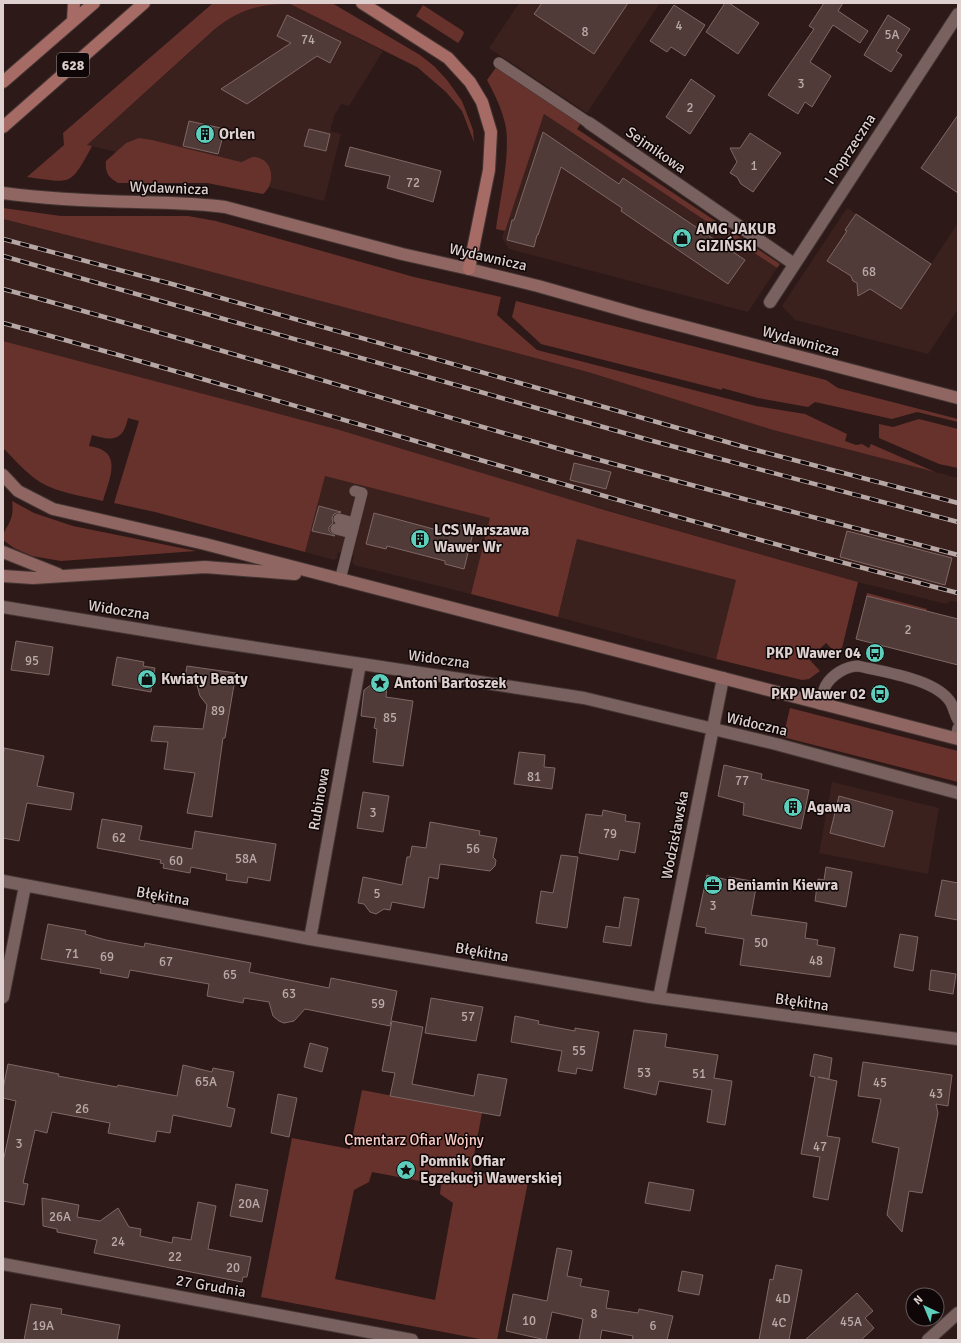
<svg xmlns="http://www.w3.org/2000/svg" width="961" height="1343" font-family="Signika,sans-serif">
	<rect width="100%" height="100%" fill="#2d1a18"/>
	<path fill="#3a211e" d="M519,3h141l-73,110 -98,-65z
		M273,4h17l93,47 -34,55 -8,-2 -7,12 -4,15 11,3 -17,67 -55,-14 -182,-42 140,-126 26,-11z
		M544,114l233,154 -29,44 -239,-63 -7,-11z
		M847,208l84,56 27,-41v86l-30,45 -133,-34 -13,-14z
		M3,219l175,44 410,109 185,58 185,48v124l-7,-1 -5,3 -88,-22 -356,-102 -31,114 -117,-29 -2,-3 2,-6 -16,-4 -1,6 -3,2 -29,-8 31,-123 -333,-88z
		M577,539l160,41 -21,79 -158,-42z
		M832,782l107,26 -11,66 -109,-21z"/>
	<path fill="#67312c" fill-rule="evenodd" d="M213,3h119l88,52 14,11 13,14 15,21 11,29 1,12 -12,-31 -16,-19 -29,-25 -127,-63c-29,-1 -53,7 -75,25l-128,116 5,1c-22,41 -20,37 -65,31l37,-32 -1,-12z
		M423,5l40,26 1,2 -3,6 -3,4 -42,-27z
		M497,66l84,57 -4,6 203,135 -3,4 -233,-154 -39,117 -9,-2c4,-31 14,-71 10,-101 -3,-17 -11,-33 -19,-48z
		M139,138l13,2 89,22c4,-1 8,-4 12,-5 20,0 24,26 10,37l-56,-11h-89c-10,-6 -13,-10 -12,-22l20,-18z
		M3,208l58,8h127l28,5 198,56 87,20 -4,18 40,35 219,56 49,8 42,20 -2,7 11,4 6,-1 7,4 2,-4 64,28 -162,-42 -185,-58 -410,-109 -175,-44z
		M516,301l310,79 12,8 120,31v3l-41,-10 -25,7 -77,-17 -7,5 -50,-9 -36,-10v2l-181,-46 -29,-27z
		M3,341l333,88 272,82 250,71 -17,70 -3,3 -12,-12 -17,16 11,12 -11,8 -7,1 -86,-21 20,-79 -159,-41 -19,78 -87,-23 19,-76 -165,-42 -20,76 -150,-40 -41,-9 25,-82 -11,-3c-1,4 -2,8 -4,12 -7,13 -21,8 -32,5l-3,11c5,1 11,2 15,5 16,10 2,37 -1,50 -20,-5 -45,-8 -63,-19 -14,-9 -25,-22 -37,-34z
		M919,419l39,10v39l-19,-4 -60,-26v-14l14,3z
		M12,501l22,12 39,13 123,25 -135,10 -29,-5 -18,-8 -11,-8c0,-10 4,-11 7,-19 3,-6 3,-14 2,-20z
		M867,593l60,16 -1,2 -60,-15z
		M790,708l168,43v31l-179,-46 6,-7z
		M362,1090l120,23 -11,58 57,11 -31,158h-12l-224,-43 31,-159 58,11zM372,1172l69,13 -1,9 13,9 -18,97 -100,-21 19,-89 15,-8z"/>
	<path fill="#503b38" stroke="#7e6764" d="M542,3h86l-34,51 -60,-40z
		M725,3h4l30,20 -21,31 -32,-22z
		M824,3h19l-5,8 30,20 -8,12 -27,-18 -23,37 21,14 -19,31 -7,-5 -7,12 -30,-19 46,-66 -5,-3z
		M674,5l31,20 -20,31 -14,-9 -4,5 -17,-11z
		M287,15l54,27 -11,21 -13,-7 -70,48 -26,-15 70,-46 -14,-7z
		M888,15l22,14 -14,22 6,4 -11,17 -27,-17z
		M691,79l24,17 -25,38 -24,-17z
		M958,115v78l-37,-25z
		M189,121l36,8 -7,25 -35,-8z
		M309,129l21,5 -4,17 -22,-5z
		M543,132l76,52 4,-6 122,82 -17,24 -107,-73 1,-3 -61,-41 -23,68h-1l-3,12 -27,-7 5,-20h2z
		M750,133l31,20 -28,39 -12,-8 -4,-7 -7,-4 7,-11 -7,-14h10z
		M350,147l91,24 -8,31 -46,-14 3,-12 -45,-10z
		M856,214l75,50 -30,45 -31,-20 -12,7 -1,-13 -4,-2 -2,-5 -24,-15 20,-30 -2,-1z
		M574,463l37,9 -5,17 -36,-9z
		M319,506l22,6 -7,2 -2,4 1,5 -4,4v4l6,5 -23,-5z
		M374,513l78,21 3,-10 19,5 -10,40 -19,-5v-3l-58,-15 -1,3 -20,-5z
		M847,531l105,27 -7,27 -105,-28z
		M867,596l91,23v46l-102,-26z
		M16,641l37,6 -4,28 -38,-5z
		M117,657l27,5 -1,4 12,2 -4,24 -39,-7z
		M187,666l49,7 -11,65h-2l-11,79 -25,-4 8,-40 -31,-4 4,-27 -17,-1 3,-15 49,3 4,-24 -7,-9 -3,-11 -13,-2z
		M375,682l12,2 -1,13 27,4 -10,65 -30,-4 4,-33 -3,-1 2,-10 -15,-2 3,-26z
		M4,748l40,8 -7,30 37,7 -3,17 -44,-7 -8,38 -16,-3v-80z
		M519,752l26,3 -1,12 11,1 -3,21 -38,-5z
		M724,765l38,9 -1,5 48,11 -8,39 -58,-14 1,-12 -26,-7z
		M363,792l26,4 -6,36 -26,-4z
		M839,796l54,15 -9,36 -54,-14z
		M603,810l23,5 -1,6 15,2 -5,30 -15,-3 -2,10 -39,-7 7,-39 16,2z
		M102,819l40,7 -3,14 53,9 3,-18 81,13 -6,37 -22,-4 -1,6 -21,-3 1,-6 -36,-7 -1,6 -27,-5 1,-4 -4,-1 1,-3 -64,-12z
		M430,822l50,9 -1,4 18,3 -4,19 3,3 -1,6 -5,5 -50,-7 -2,15 -9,-2 -5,31 -32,-6 -2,8 -6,-1 -8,5 -6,-2 -6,-8 -6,-1 5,-26 39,8 5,-28h3l2,-11 14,2z
		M561,855l17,2 -11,71 -31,-5 5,-32 12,2z
		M826,867l26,5 -6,35 -31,-6 3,-22 6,1z
		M707,875l21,5 1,-3 28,5 -6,33 56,8 -2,15 13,2 -1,5 18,3 -5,29 -90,-12 4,-26 -39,-6 1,-5 -10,-2z
		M942,880l16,3v37l-23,-4z
		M624,897l15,2 -8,47 -28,-4 3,-16 13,2z
		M48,924l38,7 -1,3 21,6 38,7 1,-4 106,20 -2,9 80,16 2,-10 66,13 -7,35 -85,-17 -11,12 -10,2 -5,-2 -6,-5 -4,-14 -25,-4 -1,5 -36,-7 2,-12 -79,-14 -2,8 -28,-5 1,-4 -60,-10z
		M900,934l18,3 -5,34 -19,-4z
		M931,970l25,4 -3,20 -24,-4z
		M431,998l52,9 -7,34 -51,-8z
		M515,1016l24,5 -1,3 37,7v-3l24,4 -7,39 -15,-3 -1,6 -18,-3 4,-20 -51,-9z
		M392,1021l31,6 -11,57 62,12 4,-22 29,5 -7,37 -110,-20 5,-23 -13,-2z
		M634,1030l33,4 -2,13 53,8 -4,23 18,3 -7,44 -18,-3 5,-32 -53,-9 -3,14 -32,-7z
		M310,1043l18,5 -6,24 -18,-5z
		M814,1054l18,4 -3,21 -11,-2 19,4 -10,55 13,2 -12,62 -15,-3 7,-40 -19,-3 14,-77 -5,-1z
		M863,1062l89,13 -4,31 -12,-2 2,9 -16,80 -13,-2 -7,41 -15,-17 12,-67 -27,-6 9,-43 -23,-3z
		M8,1064l51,10 -1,2 59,11 1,-2 59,11 6,-31 29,7 1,-4 21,4 -7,35 8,2 -4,18 -58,-12 -3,18 -13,-2 -2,11 -47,-9 2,-10 -58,-11 -5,21 -12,-3 -12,53 5,1 -4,21 -21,-4v-39l13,-61 -13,-3v-9z
		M278,1094l19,4 -8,39 -18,-4z
		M649,1182l45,8 -4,21 -45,-8z
		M236,1184l32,6 -6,32 -32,-6z
		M42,1198l37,7 -2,12 23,4 18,-13 11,19 12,2 -1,7 32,7 1,-6 18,3 7,-38 18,4 -8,43 43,8 -4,20h-4l-1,5 -148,-29 3,-13 -40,-8v-3l-14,-3z
		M557,1248l15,3 -5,25 15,3 -2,7 29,5 -3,17 32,5 1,-4 34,7 -6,24h-35l1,-4 -31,-6 -2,10h-21l4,-21 -31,-7 -6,28 -40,-9 7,-37 34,7z
		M776,1265l26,5 -13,70h-30l11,-61 3,1z
		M682,1271l21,4 -4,20 -21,-4z
		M857,1293l16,18 -8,7 9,10 -13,12h-56z
		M31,1304l31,5 -1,5 59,11 -3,15h-93z"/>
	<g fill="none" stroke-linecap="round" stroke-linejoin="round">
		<defs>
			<path id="service" d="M499,63l90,60
				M339,519l15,4
				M336,529l16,4
				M340,580l22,-87 -7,-2
				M820,704c2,-6 3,-13 6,-19 6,-10 20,-19 32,-19 25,6 79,13 93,37 3,6 4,12 7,17
				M956,738l2,-10"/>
			<path id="minor" d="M589,123l205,141
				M770,302l188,-288
				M3,607l202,33 379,58 192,46 182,49
				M3,881l307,58 340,58 308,42
				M310,939l50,-275
				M3,997l22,-111
				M659,998l64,-320
				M3,1264l409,76
				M928,1340l30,-27"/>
			<path id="secondary" d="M3,193c44,6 89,8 134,9 30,1 59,1 88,5l177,47 67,15 69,17 102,29 318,83
				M3,475l15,16 35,18 152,35 753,195
				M3,552l55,22
				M3,576l30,2 172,-11 90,7"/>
			<path id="primary" d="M362,3l86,55 22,24 12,20 9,30 -2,38 -20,99
				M73,21l1,-18
				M3,82l91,-79
				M3,127l141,-124"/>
		</defs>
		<use href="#service" stroke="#443634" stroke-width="12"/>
		<use href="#minor" stroke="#443634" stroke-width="14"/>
		<use href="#secondary" stroke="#443634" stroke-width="14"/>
		<use href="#primary" stroke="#443634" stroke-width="14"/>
		<use href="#service" stroke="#78615e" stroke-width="11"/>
		<use href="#minor" stroke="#78615e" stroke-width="12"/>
		<use href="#secondary" stroke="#8f6661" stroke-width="12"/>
		<use href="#primary" stroke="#a66b65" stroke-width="12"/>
		<defs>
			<path id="rail" d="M3,239l169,45 576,164 210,55
				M3,256l646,184 309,82
				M3,289c180,48 357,104 536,154 139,40 279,75 419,112
				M3,323c119,32 237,67 355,101 199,59 399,117 600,169"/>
		</defs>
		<use href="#rail" stroke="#b6a7a5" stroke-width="4.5"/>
		<use href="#rail" stroke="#0f0707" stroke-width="3" stroke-dasharray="9" stroke-linecap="butt"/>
	</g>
	<defs>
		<symbol id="building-disc" viewBox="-11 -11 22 22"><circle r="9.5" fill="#5ccebb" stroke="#0f0707"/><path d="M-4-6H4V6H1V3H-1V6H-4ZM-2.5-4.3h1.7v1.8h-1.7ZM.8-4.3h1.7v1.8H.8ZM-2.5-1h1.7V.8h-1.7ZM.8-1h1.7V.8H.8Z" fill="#111"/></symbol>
		<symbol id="shop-disc" viewBox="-11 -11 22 22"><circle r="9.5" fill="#5ccebb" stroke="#0f0707"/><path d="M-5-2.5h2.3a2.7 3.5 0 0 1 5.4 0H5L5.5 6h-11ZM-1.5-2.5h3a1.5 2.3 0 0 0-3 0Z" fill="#111"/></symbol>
		<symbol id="bus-disc" viewBox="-11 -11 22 22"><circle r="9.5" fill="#5ccebb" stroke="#0f0707"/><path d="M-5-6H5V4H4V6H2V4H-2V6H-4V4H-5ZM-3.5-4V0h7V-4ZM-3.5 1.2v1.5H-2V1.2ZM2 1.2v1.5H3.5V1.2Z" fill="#111"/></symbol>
		<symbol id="sight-disc" viewBox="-11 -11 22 22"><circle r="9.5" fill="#5ccebb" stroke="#0f0707"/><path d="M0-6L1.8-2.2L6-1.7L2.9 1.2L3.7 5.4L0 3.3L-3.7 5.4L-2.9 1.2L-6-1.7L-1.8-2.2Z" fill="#111"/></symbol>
		<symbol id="office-disc" viewBox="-11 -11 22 22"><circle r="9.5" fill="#5ccebb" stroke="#0f0707"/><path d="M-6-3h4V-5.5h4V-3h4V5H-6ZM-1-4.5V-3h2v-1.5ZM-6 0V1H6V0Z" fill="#111"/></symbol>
	</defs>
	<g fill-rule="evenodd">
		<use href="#building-disc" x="194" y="123" width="22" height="22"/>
		<use href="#shop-disc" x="671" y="227" width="22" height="22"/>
		<use href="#building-disc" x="409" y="528" width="22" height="22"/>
		<use href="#bus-disc" x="864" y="642" width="22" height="22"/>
		<use href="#shop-disc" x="136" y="668" width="22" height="22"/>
		<use href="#sight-disc" x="369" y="672" width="22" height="22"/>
		<use href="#bus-disc" x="869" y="683" width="22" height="22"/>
		<use href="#building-disc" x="782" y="796" width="22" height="22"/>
		<use href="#office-disc" x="702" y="874" width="22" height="22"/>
		<use href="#sight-disc" x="395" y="1159" width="22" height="22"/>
	</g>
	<g text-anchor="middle" stroke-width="3" stroke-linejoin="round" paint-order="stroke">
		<g font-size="13" fill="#baaba8">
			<text x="679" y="30">4</text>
			<text x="585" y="36">8</text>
			<text x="892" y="39">5A</text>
			<text x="308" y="44">74</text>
			<text x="801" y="88">3</text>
			<text x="690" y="112">2</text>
			<text x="754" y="170">1</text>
			<text x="413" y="187">72</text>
			<text x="869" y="276">68</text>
			<text x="908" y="634">2</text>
			<text x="32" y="665">95</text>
			<text x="218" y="715">89</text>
			<text x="390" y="722">85</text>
			<text x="534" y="781">81</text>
			<text x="742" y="785">77</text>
			<text x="373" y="817">3</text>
			<text x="610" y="838">79</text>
			<text x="119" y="842">62</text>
			<text x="473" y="853">56</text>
			<text x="246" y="863">58A</text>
			<text x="176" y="865">60</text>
			<text x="377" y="898">5</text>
			<text x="713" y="910">3</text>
			<text x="761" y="947">50</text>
			<text x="72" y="958">71</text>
			<text x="107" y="961">69</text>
			<text x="816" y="965">48</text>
			<text x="166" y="966">67</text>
			<text x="230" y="979">65</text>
			<text x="289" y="998">63</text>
			<text x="378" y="1008">59</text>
			<text x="468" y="1021">57</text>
			<text x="579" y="1055">55</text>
			<text x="644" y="1077">53</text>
			<text x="699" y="1078">51</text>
			<text x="206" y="1086">65A</text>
			<text x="880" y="1087">45</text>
			<text x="936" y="1098">43</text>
			<text x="82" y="1113">26</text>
			<text x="19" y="1148">3</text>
			<text x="820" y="1151">47</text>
			<text x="249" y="1208">20A</text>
			<text x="60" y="1221">26A</text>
			<text x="118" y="1246">24</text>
			<text x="175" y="1261">22</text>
			<text x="233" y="1272">20</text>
			<text x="783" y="1303">4D</text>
			<text x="594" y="1318">8</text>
			<text x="529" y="1325">10</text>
			<text x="851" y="1326">45A</text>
			<text x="779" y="1327">4C</text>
			<text x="43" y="1330">19A</text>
			<text x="653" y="1330">6</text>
		</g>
		<rect fill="#0f0707" stroke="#9f9492" stroke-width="1" x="57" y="53" width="32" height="24" rx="3"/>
		<g font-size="14" font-weight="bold" fill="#ddd0ce">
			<text x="73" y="70">628</text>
		</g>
		<g font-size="15" font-weight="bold" fill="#ddd0ce" stroke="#0f0707" text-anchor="start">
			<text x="219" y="139">Orlen</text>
			<text x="696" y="234">AMG JAKUB<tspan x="696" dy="17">GIZIŃSKI</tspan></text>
			<text x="434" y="535">LCS Warszawa<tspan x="434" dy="17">Wawer Wr</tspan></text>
			<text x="861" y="658" text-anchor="end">PKP Wawer 04</text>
			<text x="161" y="684">Kwiaty Beaty</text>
			<text x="394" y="688">Antoni Bartoszek</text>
			<text x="866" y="699" text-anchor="end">PKP Wawer 02</text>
			<text x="807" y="812">Agawa</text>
			<text x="727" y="890">Beniamin Kiewra</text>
			<text x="420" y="1166">Pomnik Ofiar<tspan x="420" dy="17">Egzekucji Wawerskiej</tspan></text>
		</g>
		<g font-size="15" fill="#ddd0ce" stroke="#0f0707">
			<text transform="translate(850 149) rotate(-57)" y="5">I Poprzeczna</text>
			<text transform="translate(656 150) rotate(35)" y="5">Sejmikowa</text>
			<text transform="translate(169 188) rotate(2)" y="5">Wydawnicza</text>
			<text transform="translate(488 257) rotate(13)" y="5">Wydawnicza</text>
			<text transform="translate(801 341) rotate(15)" y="5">Wydawnicza</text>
			<text transform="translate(119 610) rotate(9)" y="5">Widoczna</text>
			<text transform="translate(439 659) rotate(8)" y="5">Widoczna</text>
			<text transform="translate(757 724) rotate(13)" y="5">Widoczna</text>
			<text transform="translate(319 799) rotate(-80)" y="5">Rubinowa</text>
			<text transform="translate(675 835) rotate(-79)" y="5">Wodzisławska</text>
			<text transform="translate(163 896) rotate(10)" y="5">Błękitna</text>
			<text transform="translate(482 952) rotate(10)" y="5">Błękitna</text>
			<text transform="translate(802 1002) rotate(8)" y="5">Błękitna</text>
			<text transform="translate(211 1286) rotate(10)" y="5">27 Grudnia</text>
		</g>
		<g font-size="15" fill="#facac4" stroke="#0f0707">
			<text x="414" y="1145">Cmentarz Ofiar Wojny</text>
		</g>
	</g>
	<rect width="961" height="1343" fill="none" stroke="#ddd0ce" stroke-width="8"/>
	<g transform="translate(925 1307) rotate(316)"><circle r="19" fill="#0f0707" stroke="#615757"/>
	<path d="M0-3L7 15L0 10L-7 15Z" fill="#5ccebb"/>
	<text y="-6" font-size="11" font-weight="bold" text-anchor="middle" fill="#ddd0ce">N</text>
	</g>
</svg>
